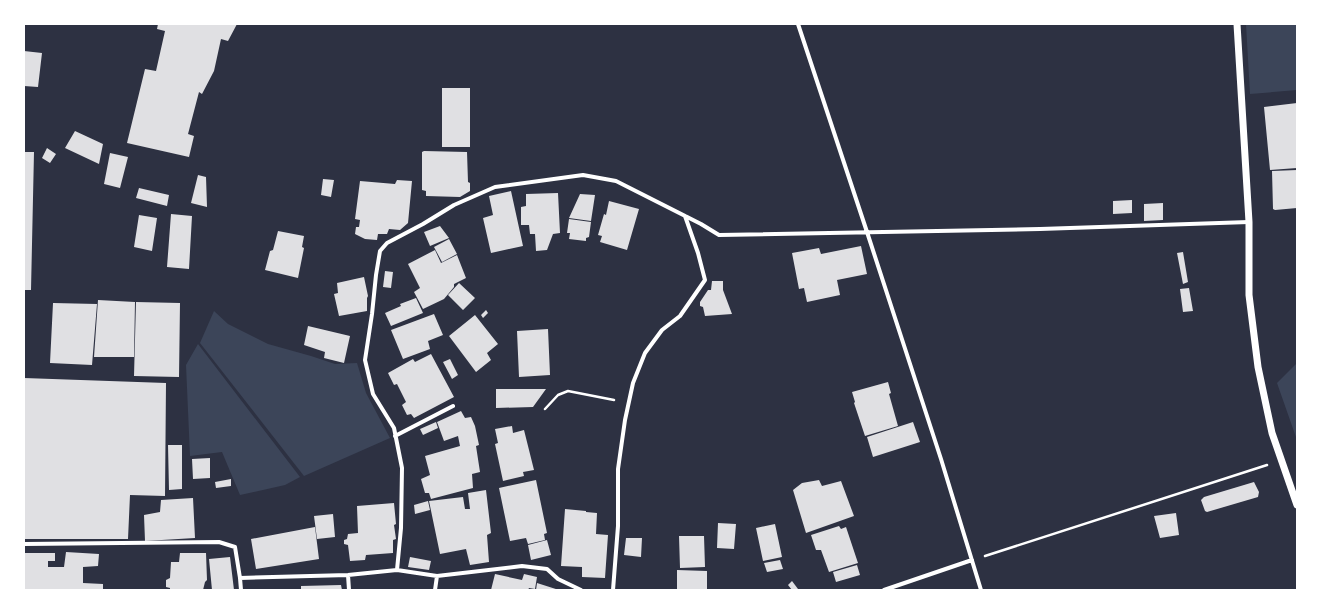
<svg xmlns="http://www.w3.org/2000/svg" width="1321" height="614" font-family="Inter,sans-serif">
	<rect width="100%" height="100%" fill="#2d3142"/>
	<path fill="#3c4559" d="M1246,24h51v66l-47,4z
		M214,311l14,13 40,20 43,12 24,8 22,-1 9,30 24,45 -86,38 -104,-133z
		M198,344l102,133 -15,8 -45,10 -18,-43 -32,4 -4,-91z
		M1297,363v77l-20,-57z"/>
	<path fill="#e0e0e3" d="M158,24h79l-9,17 -7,-2 -7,32 -12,23 -3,-2 -11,42 6,2 -5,21 -62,-14 18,-74 11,2 9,-40 -8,-2z
		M24,51l18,2 -4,34 -14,-1z
		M442,88h28v59h-28z
		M1297,103v65l-27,2 -6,-63z
		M75,131l28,13 -4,20 -34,-16z
		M47,148l9,6 -6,9 -8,-5z
		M424,151l43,1 1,30 2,1v8l-10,6 -34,-1v-5l-4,-1v-38z
		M24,152h10l-3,138h-7z
		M110,153l18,4 -8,31 -16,-4z
		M1297,170v38l-22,2 -2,-1 -1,-38z
		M198,175l8,2 1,30 -16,-4z
		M323,179l11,1 -3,17 -10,-2z
		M397,180l15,1 -4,42 -8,7 -11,-1 -2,5h-9l-1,6 -12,-1 -10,-5 1,-7h3l1,-7 -5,-1 5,-38 35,3z
		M139,188l30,7 -2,11 -31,-8z
		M511,191l12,55 -32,7 -8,-35 10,-3 -4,-19z
		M558,193l2,40 -7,1 -6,16 -11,1 -1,-17h-5l-1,-9h-8v-18l5,-1v-12z
		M580,194l15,1 -4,26 -22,-3z
		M1132,200v13l-19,1v-13z
		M609,201l30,8 -12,41 -27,-8 2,-6 -4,-1 6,-21 2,1z
		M1163,203v17l-19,1v-17z
		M171,214l21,2 -3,53 -22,-2z
		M139,215l18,3 -5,33 -18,-4z
		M569,219l22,3 -2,15 -3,1v3l-17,-2 1,-6h-3z
		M440,226l9,12 -19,8 -6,-14z
		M278,231l26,5 -2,11 2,1 -6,30 -33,-8 5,-19 3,-1z
		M449,239l8,15 -15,8 -8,-15z
		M861,246l6,28 -30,6 3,15 -33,7 -3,-14 -5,1 -7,-36 27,-5 2,6z
		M435,250l6,13 16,-8 9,23 -12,6v3l-10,12 -21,10 -9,-17 6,-4 -12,-24z
		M1183,252l5,30 -5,2 -6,-31z
		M385,271l8,1 -2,16 -8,-1z
		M364,277l4,19 -1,2v13l-28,5 -5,-22 4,-1 -1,-10z
		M712,281h11v9l9,24 -27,2 -2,-9 -3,-1v-4l8,-12h3z
		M459,283l16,15 -12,12 -15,-15z
		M1189,288l4,23 -10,1 -3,-23z
		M416,298l7,15 -32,13 -6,-13 16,-7 -1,-2z
		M98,300l37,2 -1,55h-40z
		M136,302l44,1 -1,74 -45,-1z
		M53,303l44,1 -5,61 -42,-2z
		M486,310l2,3 -5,5 -2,-3z
		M434,314l9,21 -15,6 2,8 -27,10 -12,-29z
		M475,315l23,29 -11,9 4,7 -15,12 -27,-36z
		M308,326l42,10 -6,27 -20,-5 1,-6 -21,-7z
		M548,329l2,46 -31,2 -2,-46z
		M431,354l23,43 -40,21 -3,-4 -4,1 -5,-10 4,-3 -9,-18 -3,1 -6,-12 25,-14 2,3z
		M450,359l8,16 -6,4 -9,-17z
		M24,378l142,5 -1,113 -35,-1 -2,44h-104z
		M888,382l3,11 -2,1 9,32 -33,10 -11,-33 1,-1 -3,-10z
		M496,389h50l-13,18 -37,1z
		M461,411l4,7 6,-1 4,9 4,19 -3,1 4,26 -8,2 1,14 -42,11 -2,-6h-4l-4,-14 9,-4 -5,-19 35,-10 -2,-10 -14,5 -7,-19z
		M436,422l2,6 -15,7 -3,-6z
		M913,422l7,20 -47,15 -6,-20z
		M512,426l1,7 11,-3 10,40 -11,2 1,4 -21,5 -8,-37 3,-1 -3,-14z
		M168,445h14v44l-13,1z
		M210,458v20l-17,1 -1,-20z
		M231,479v7l-15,2 -1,-6z
		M536,480l11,53 -3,1 1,6 -17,4 -2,-6 -16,3 -11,-53z
		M819,480l3,6 19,-5 13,35 -48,17 -13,-43 9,-7z
		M1254,482l5,10 -1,5 -51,15 -2,-1 -4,-11 3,-3z
		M486,490l5,43 -4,2 2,27 -19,3 -4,-16 -26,5 -11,-53 34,-4 2,12h5l-2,-16z
		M193,498l2,40 -50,3 -1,-26 16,-3 1,-12z
		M428,501l2,9 -15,4 -1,-9z
		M394,503l2,21 -2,1 2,14 -3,1v13l-27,2 -1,5 -15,1 -2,-16 -4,-1v-4l3,-1 1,-5 10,-1 -1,-27z
		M565,509l21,2v1l11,1 -1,21 12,1 -3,43 -23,-1v-10l-21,-1z
		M1176,513l3,22 -19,3 -6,-22z
		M333,514l2,23 -18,2 -3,-23z
		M718,523l18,1 -2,25 -17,-1z
		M775,524l7,33 -19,4 -7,-33z
		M839,526l2,3 5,-2 12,36 -29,9 -8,-22h-5l-5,-15z
		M315,527l4,32 -63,10 -5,-30z
		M679,536h25l1,31 -25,1z
		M626,538h16l-1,19 -17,-2z
		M547,540l4,15 -20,5 -3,-15z
		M66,552l33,2 -1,12 -15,1v16l20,1v6h-79v-37h31v8h-7v6h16z
		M180,553h26l1,27 -2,2 -2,8h-33v-2l-4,-1v-7l4,-2 1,-16h8z
		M230,557l4,33h-22l-3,-31z
		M410,557l21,4 -2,9 -21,-3z
		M780,560l3,9 -16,3 -3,-9z
		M857,565l3,10 -24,7 -3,-10z
		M677,570l30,1v19h-30z
		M495,574l27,6 2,-6 13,3 -2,12 -6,-1 -1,2h-37z
		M792,581l6,8 -1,1h-5l-4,-5z
		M537,583l22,7h-23z
		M341,585l1,5h-41v-4z"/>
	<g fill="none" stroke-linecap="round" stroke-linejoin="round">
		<path stroke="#fff" stroke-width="2.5" d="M545,409l13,-14 10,-4 46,9
			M985,556l282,-91"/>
		<path stroke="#fff" stroke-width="4" d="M798,24l69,208 74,227 40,131
			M395,436l58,-30
			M24,544l195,-2 16,5 5,31 108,-3 49,-5 40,6 -2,14
			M397,570l4,-42 1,-60 -8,-40 -21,-34 -8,-34 7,-46 4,-39 4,-24 7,-8 36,-19 31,-19 41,-18 88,-12 33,6 85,43 18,11 321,-6 209,-7
			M348,575l1,15
			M437,576l85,-10 25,3 11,10 23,11
			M240,578l1,12
			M613,590l5,-64v-57l7,-49 8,-37 12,-30 17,-23 18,-14 25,-36 -7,-27 -13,-37
			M884,590l88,-30"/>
		<path stroke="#fff" stroke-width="7" d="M1237,24l12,198v73l9,72 14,66 25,72"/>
	</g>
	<rect width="1321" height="614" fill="none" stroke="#ffffff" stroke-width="50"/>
</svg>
